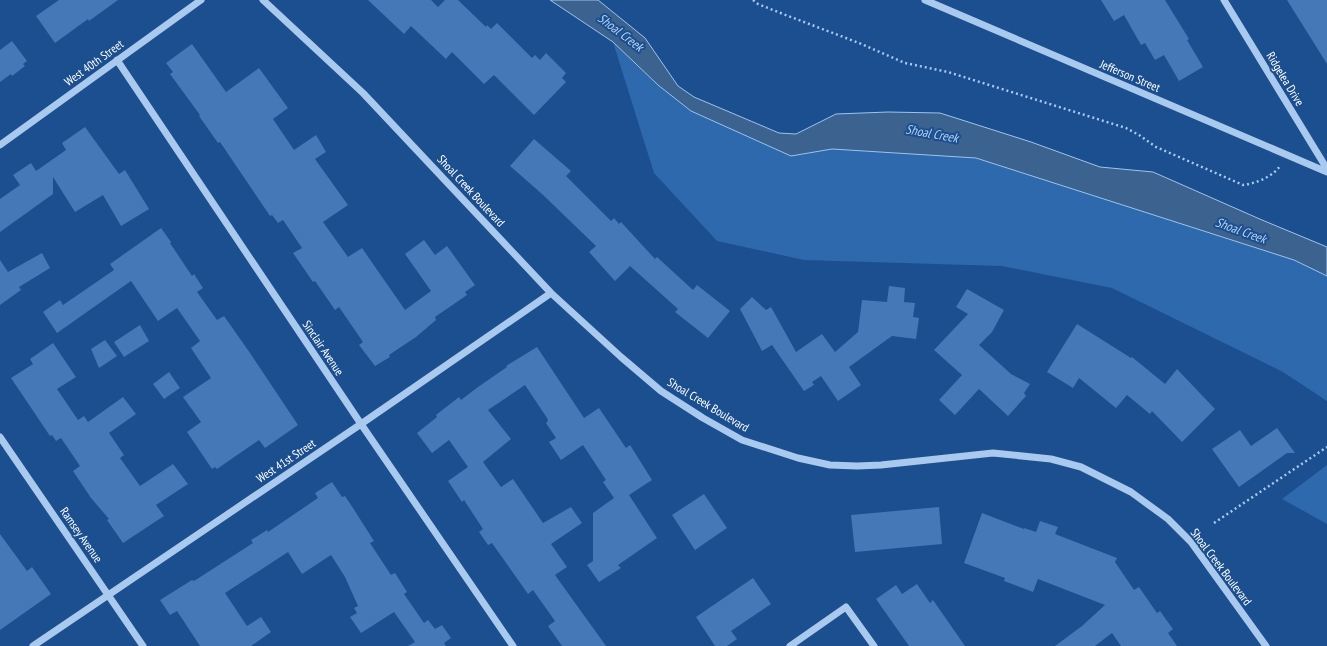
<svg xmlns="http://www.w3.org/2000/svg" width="1327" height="646" font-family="'PT Sans Narrow',sans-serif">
	<rect width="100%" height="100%" fill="#1b4f8f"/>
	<path fill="#2e69ad" d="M613,42l45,43 33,26 100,45 41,-7 144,9 318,102 33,16v125l-44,-29 -171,-84 -110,-22 -198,-6 -87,-19 -63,-68z
		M1327,465v59l-45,-25z"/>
	<path fill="#3c6290" stroke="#9cc4f0" d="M550,0h48l47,38 33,48 16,11 85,36 17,1 40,-20 52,-2 52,1 91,29 69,25 53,5 109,48 65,27v29l-33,-16 -318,-102 -144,-9 -41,7 -100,-45 -33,-26 -45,-43z"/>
	<path fill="#4478b7" d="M59,0h59l-29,21 -1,-2 -33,24 -19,-27z
		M368,0h63l7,7 7,-7h13l28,27 1,-2 4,4 6,-6 35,35 3,-3 5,5 6,-7 20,20 -4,5 4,4 -32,33 -40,-40 -10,9 -32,-32 -6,7 -35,-33 -7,8z
		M1101,0h64l24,39 -2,1 16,27 -24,14 -15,-26 -9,5 -10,-17 -4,2 -17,-30 -10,6z
		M1287,0h40v64z
		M12,41l15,20 -4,3 2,2 -13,10 -1,-2 -11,8v-32z
		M192,44l34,48 33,-24 29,40 -15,11 21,31 22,-15 10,17 -11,7 33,46 -25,17 25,35 14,-9 43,62 26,-19 -26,-37 19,-14 11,15 12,-9 28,39 -10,7 2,3 -32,22 1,3 -20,17 -27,18 1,2 -15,9 -16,-21 4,-3 -24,-35 -4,3 -20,-29 -2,1 -20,-29 9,-5 -19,-28 -5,3 -6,-8 -2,1 -50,-74 -2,1 -19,-27 1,-1 -30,-41 3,-2 -7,-9z
		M85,127l34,47 6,-4 24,39 -28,17 -18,-31 -28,17 -22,-35v17l-53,38v-33l20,-14 -7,-10 18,-12 5,8 30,-21 -4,-7z
		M534,139l37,32 -5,5 45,45 3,-3 5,6 2,-2 34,37 2,-2 36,33 4,-5 33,26 -22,27 -33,-26 3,-3 -48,-43 -15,15 -26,-29 7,-6 -54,-52 -32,-28z
		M161,228l10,14 -1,1 22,33 2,-2 9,14 -6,4 20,28 7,-4 26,37 48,72 -33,23 -6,-8 -42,29 -2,-2 -3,2 -25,-37 14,-10 -18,-25 28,-19 -20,-30 9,-7 -23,-33 -19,13 -27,-40 -74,52 -14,-21 17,-12 3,5 51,-35 -4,-6z
		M42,253l8,15 -31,19 2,3 -21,15v-45l8,12z
		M889,286l16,2 -1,14 11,1 -2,14 6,1 -3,21 -24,-3 -43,31 12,18 -23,16 -17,-25 -9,6 2,3 -10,6 -32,-46 -10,6 -22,-42 12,-12 14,13 5,-3 25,45 26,-18 13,18 23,-20 4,-32 25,2z
		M967,289l37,21 -12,22 -13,13 32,29 19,10 -6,9 2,3 -18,20 -29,-27 -24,26 -16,-15 23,-25 -28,-25 34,-36 -12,-7z
		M1077,324l54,34 1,-1 33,27 12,-15 38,40 -33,33 -30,-31 -2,3 -23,-19 -11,13 -37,-30 -6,10 -26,-16z
		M140,325l9,16 -25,16 -10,-15z
		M105,340l12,16 -18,12 -8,-19z
		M53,343l23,34 -19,12 21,31 6,-4 4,6 35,-25 13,17 -27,19 15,22 -4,3 20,28 33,-22 15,20 -32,21 8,11 -41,27 -16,-23 2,-1 -18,-21 -18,-27 7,-5 -19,-28 -5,3 -4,-6 -2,1 -39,-58 22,-14 -3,-5z
		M537,347l47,71 15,-10 27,40 4,-3 22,35 -23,15 28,43 -39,27 3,3 -22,14 -12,-17 6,-4v-48l21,-15 -11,-16 3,-2 -23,-35 -22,15 -12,-18 7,-4 -10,-15 2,-2 -1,-3 -22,-33 -37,25 23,29 -28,23 18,25 12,-8 30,44 28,-16 11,16 -31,21 16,23 -12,8 51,71h-44l-14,-20 7,-5 -22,-31 -5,4 -36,-51 -4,2 -9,-13 4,-3 -19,-29 -2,2 -14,-21 20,-14 -19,-27 -17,13 -15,-20 20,-16 -1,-2 23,-18 2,3 17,-13 29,-20 -1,-1z
		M169,372l11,16 -16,11 -11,-15z
		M1277,428l18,25h-8l-48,34 -27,-38 28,-19 11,16z
		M332,482l10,15 3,-1 8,12 21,33 -4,2 21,32 4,-2 12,19 -3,2 20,29 4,-3 7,9 7,-4 9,13 -7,5 2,3h-38l7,-4 -21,-30 -33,21 -11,-16 7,-4 -3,-5 4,-2 -13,-29 -14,-22 -29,19 -14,-22 -63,41 22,33 14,-9 10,15 -20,14h-51l-23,-35 -7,4 -10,-15 32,-20 2,1 59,-38 -2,-3 16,-10 1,2 50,-34 -3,-5z
		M704,494l23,34 -32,22 -23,-35z
		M939,507l3,37 -87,8 -4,-37z
		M982,513l42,16v-1l12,4 4,-11 18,6 -3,7 62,24 -2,4 19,28 5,-3 18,26 3,-2 13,18 -5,4 9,13h-56l-9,-13 -17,13h-40l27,-20 23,-21 -67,-26 -5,13 -29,-11 1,-3 -41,-15z
		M0,534l27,37 5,-4 19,27 -51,36z
		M753,578l18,26 -40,27 6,8 -10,7h-12l-19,-29z
		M917,584l13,19 3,-3 32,46h-56l-33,-47 20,-14 6,9z"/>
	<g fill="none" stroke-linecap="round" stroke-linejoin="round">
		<path stroke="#a9c9ee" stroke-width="2.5" stroke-dasharray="2 3" stroke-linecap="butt" d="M753,0l5,4 25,10 76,29 46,20 43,9 178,56 13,7 17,12 87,38c14,-2 29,-8 37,-19
			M1214,523l113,-76"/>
		<path stroke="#a9c9ee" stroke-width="7" d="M263,0l100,93 188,200 70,64 40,34 42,27 39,22 56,18 32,7 27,1 24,-1 112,-12 58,6 30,8 50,25 37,27 23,23 75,104
			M925,0l402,172
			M1224,0l103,169
			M117,60l244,364 152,222
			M0,145l201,-145
			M0,437l143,209
			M33,646l328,-222 190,-131
			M790,646l56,-39 28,39"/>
	</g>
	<g text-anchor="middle" stroke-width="4" stroke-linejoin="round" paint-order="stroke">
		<g font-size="12" fill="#fff" stroke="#1b4f8f">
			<text transform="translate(94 63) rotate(-36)" y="4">West 40th Street</text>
			<text transform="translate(1130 76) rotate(23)" y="4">Jefferson Street</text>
			<text transform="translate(1285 79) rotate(59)" y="4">Ridgelea Drive</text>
			<text transform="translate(471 191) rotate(47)" y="4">Shoal Creek Boulevard</text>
			<text transform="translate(323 348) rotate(56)" y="4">Sinclair Avenue</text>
			<text transform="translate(708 405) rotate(31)" y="4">Shoal Creek Boulevard</text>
			<text transform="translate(286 461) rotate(-34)" y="4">West 41st Street</text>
			<text transform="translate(81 535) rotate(55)" y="4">Ramsey Avenue</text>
			<text transform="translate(1221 567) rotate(53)" y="4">Shoal Creek Boulevard</text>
		</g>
		<g font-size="13" font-style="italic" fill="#b5d3f5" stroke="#1b4f8f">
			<text transform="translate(621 32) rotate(37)" y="5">Shoal Creek</text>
			<text transform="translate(932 133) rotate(10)" y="5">Shoal Creek</text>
			<text transform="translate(1241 230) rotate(20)" y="5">Shoal Creek</text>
		</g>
	</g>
</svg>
